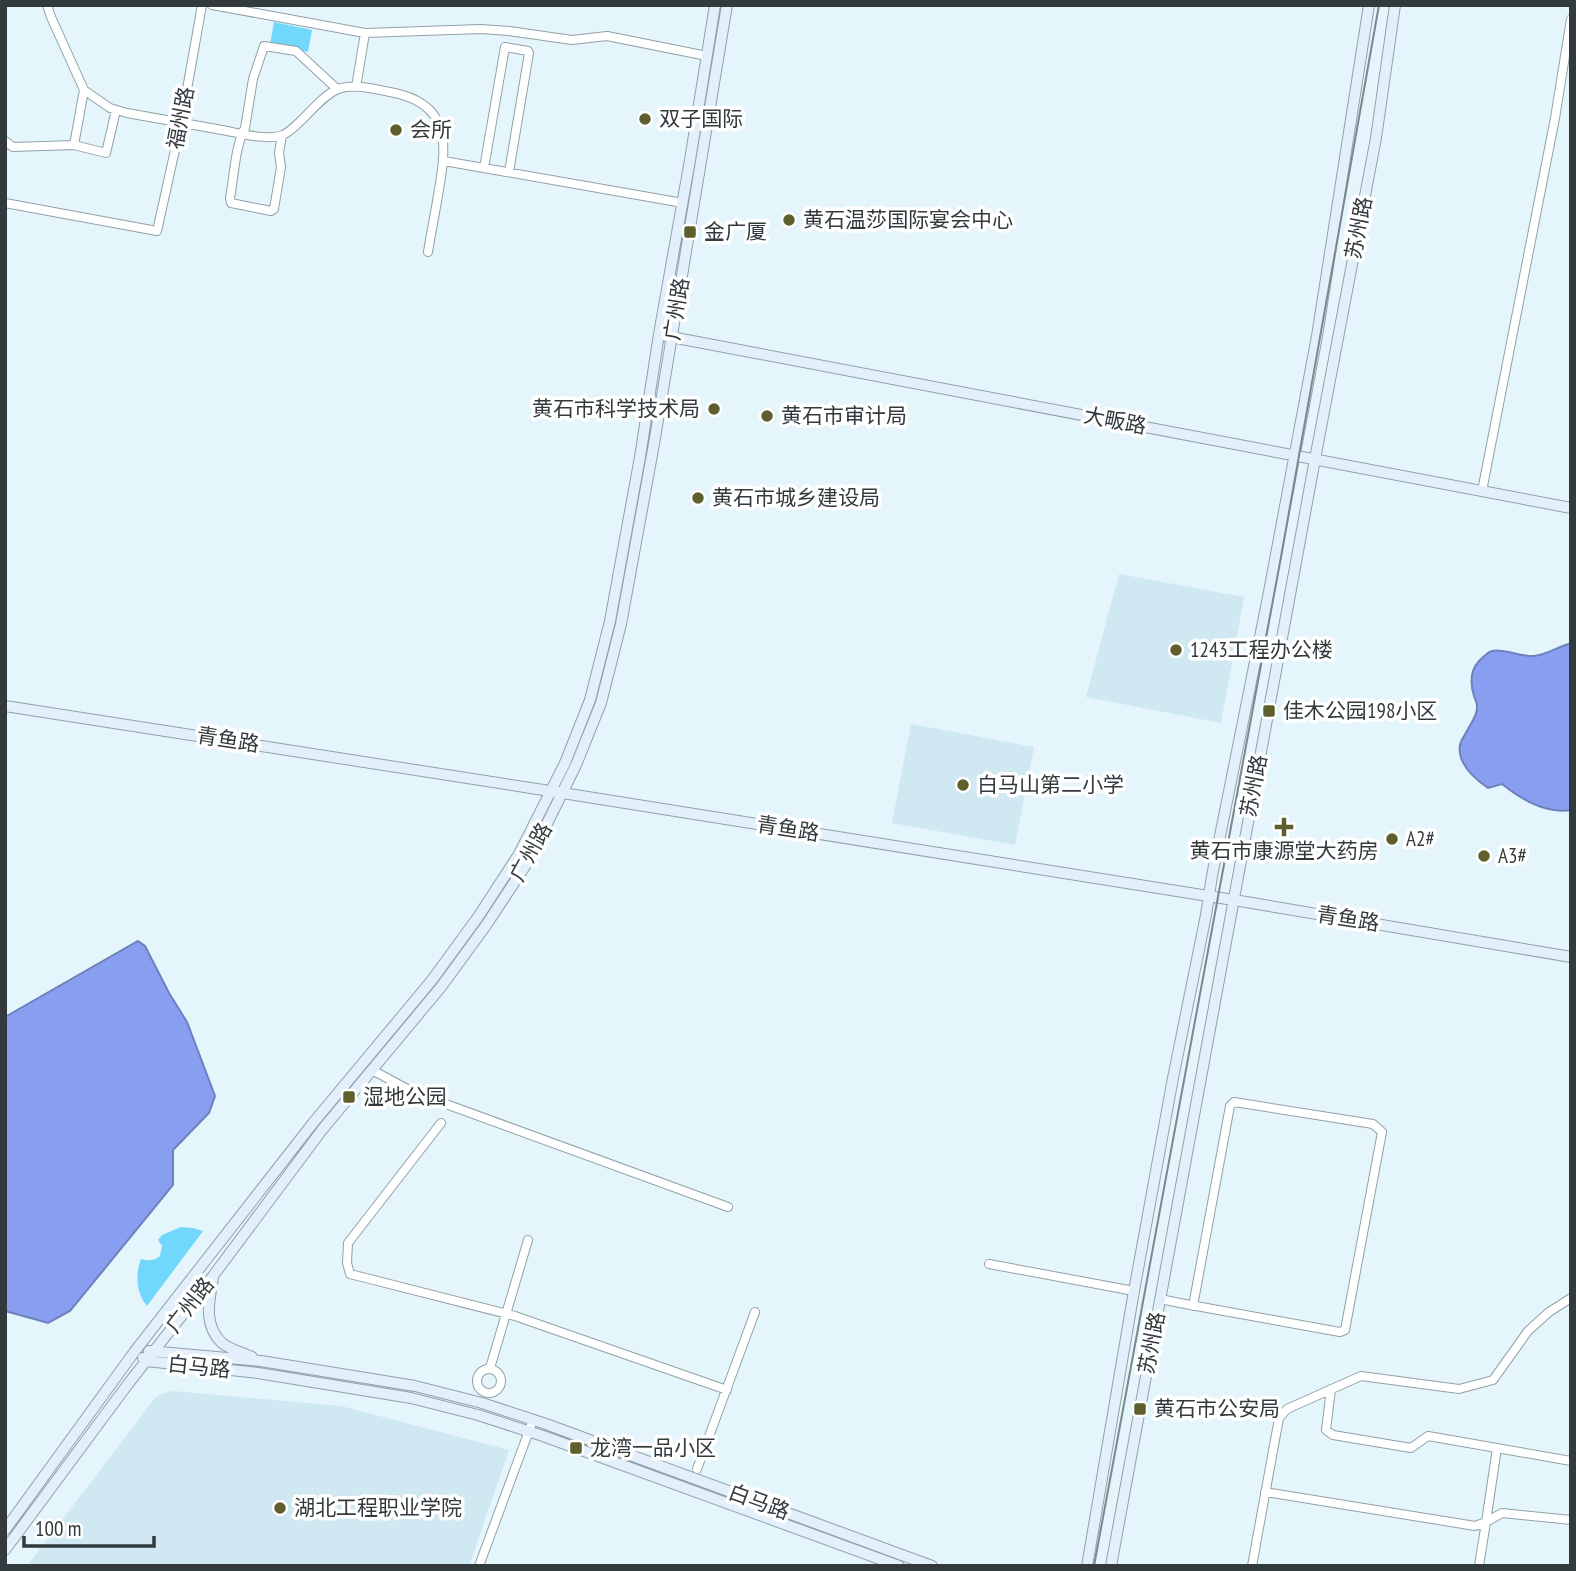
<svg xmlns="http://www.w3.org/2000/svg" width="1576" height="1571" font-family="'PT Sans Narrow','Noto Sans SC',sans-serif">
	<rect width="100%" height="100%" fill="#e4f5fc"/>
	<path fill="#cfe8f2" d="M1119,574l125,23 -23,126 -135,-26z
		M911,724l123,23 -19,98 -123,-22z
		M173,1391l168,15 168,44 -40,116h-442l128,-168 6,-4z"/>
	<path fill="#72d7fd" d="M274,22l38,8 -4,22 -38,-7z
		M181,1227l12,1 10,3 -56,75c-11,-14 -12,-31 -6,-47 8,2 13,2 19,-3l2,-10 -4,-6 4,-5z"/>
	<path fill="#889ff1" stroke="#6e81bb" stroke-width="2" d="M1569,644h2v166c-26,4 -50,-11 -69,-26l-14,4c-13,-9 -31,-25 -28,-43 1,-5 5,-10 7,-14 4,-8 11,-16 10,-25 0,-4 -2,-7 -3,-10 -4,-13 -4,-25 5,-35 3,-3 9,-9 13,-10 11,-3 29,6 42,5 13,-1 23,-9 35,-12z
		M138,941l7,5 24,47 18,29 28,74 -6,17 -36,37v35l-103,126 -22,12 -43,-12v-294z"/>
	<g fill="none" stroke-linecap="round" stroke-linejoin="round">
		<defs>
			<path id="street" d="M47,5l4,12 33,73 26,18 17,5c32,6 63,11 95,17 16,3 42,10 58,6 17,-5 38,-39 58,-47 16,-6 36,0 52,3 62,11 57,53 48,103 -3,19 -7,38 -10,57
				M212,5l153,28
				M356,87l9,-54 116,-4 28,2 63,9 35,-4 100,20
				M282,135l-3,18 2,14 -7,42 -3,2 -40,-8 -1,-5c4,-21 5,-52 15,-70l8,-49 11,-33 32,5 41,38
				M5,141l8,6 61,-2 10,-55
				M74,145l32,8 10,-43
				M444,161l239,42
				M484,168l21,-121 23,4 1,2 -20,119
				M5,203l152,28 24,-108 21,-118
				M1482,491l73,-373 16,-99
				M372,1070l41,22 315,115
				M441,1123l-93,120 -1,20 3,11 165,42 212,74
				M989,1264l145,27
				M1160,1299l25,5 155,28 5,-2 37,-198 -9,-8 -139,-22 -4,4 -37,200
				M490,1368l38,-128
				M477 1381a12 12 0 1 1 24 0a12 12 0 1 1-24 0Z
				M1331,1389l-5,41 7,5 78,13 17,-12 143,25
				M697,1469l58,-157
				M1265,1492l210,34 11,-4 -7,44
				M1486,1522l16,-9 69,7
				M1486,1522l11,-74
				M479,1566l54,-146
				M1252,1566l27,-148 8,-9 74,-33 98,13 34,-9 35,-49 21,-19 22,-14"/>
			<path id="secondary" d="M666,336l905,172
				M5,706l545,85 696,111 325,55
				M213,1278c-4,23 -10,47 9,65 7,6 21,10 30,14
				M149,1351l112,10 154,25 67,17 64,21 386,142
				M143,1358l3,3 112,12 153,25 67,17 65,21 356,130
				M5,1530l130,-179 178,-228 119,-143 46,-63 41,-63 46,-91 25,-63 20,-79 30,-164 19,-123 31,-174 25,-155
				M5,1550l123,-166 85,-108 109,-146 119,-143 46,-63 42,-64 47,-95 25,-62 20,-79 33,-180 73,-439
				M1087,1566l47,-275 39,-213 33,-163 6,-39 56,-279 49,-261 52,-331
				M1111,1566l204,-1107 61,-321 19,-133"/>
		</defs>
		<use href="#street" stroke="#91a1a8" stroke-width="10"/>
		<use href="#secondary" stroke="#91a1a8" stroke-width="12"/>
		<use href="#street" stroke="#fff" stroke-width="8"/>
		<use href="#secondary" stroke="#e3f0fc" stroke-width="10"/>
		<path stroke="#7d888c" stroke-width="2" d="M1094,1566l187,-1009 98,-552"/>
	</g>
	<g fill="#5e5f2c" stroke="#fff" stroke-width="2.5">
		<circle cx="645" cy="119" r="7"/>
		<circle cx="396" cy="130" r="7"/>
		<circle cx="789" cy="220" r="7"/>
		<rect x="683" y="225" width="14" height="14" rx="3.5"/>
		<circle cx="714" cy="409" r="7"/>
		<circle cx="767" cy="416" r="7"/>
		<circle cx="698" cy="498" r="7"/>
		<circle cx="1176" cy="650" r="7"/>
		<rect x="1262" y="704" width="14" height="14" rx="3.5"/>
		<circle cx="963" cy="785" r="7"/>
		<path d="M1280.5 816.5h7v7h7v7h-7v7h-7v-7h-7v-7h7z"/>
		<circle cx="1392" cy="839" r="7"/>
		<circle cx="1484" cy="856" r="7"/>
		<rect x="342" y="1090" width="14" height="14" rx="3.5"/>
		<rect x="1133" y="1402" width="14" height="14" rx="3.5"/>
		<rect x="569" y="1441" width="14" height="14" rx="3.5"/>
		<circle cx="280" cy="1508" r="7"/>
	</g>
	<g text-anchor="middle" stroke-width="7" stroke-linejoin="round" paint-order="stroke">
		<g font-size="21" fill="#333a3d" stroke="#fff">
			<text transform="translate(181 118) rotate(-79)" y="7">福州路</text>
			<text transform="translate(1359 228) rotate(-79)" y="7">苏州路</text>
			<text transform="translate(677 309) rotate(-81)" y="7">广州路</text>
			<text transform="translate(1115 421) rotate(11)" y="7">大畈路</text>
			<text transform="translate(228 740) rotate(9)" y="7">青鱼路</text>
			<text transform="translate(1254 786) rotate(-79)" y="7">苏州路</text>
			<text transform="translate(788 829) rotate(9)" y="7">青鱼路</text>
			<text transform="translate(531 852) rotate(-61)" y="7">广州路</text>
			<text transform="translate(1348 919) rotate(9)" y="7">青鱼路</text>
			<text transform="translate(190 1305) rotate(-52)" y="7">广州路</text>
			<text transform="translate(1152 1343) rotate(-79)" y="7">苏州路</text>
			<text transform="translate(199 1367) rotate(6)" y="7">白马路</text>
			<text transform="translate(759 1502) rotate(20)" y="7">白马路</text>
		</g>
		<g font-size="21" fill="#333a3d" stroke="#fff" text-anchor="start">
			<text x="659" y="126">双子国际</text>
			<text x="410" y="137">会所</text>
			<text x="803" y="227">黄石温莎国际宴会中心</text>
			<text x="704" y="239">金广厦</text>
			<text x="700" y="416" text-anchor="end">黄石市科学技术局</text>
			<text x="781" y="423">黄石市审计局</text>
			<text x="712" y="505">黄石市城乡建设局</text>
			<text x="1190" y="657">1243工程办公楼</text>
			<text x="1283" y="718">佳木公园198小区</text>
			<text x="977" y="792">白马山第二小学</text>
			<text x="1406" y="846">A2#</text>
			<text x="1284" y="858" text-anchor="middle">黄石市康源堂大药房</text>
			<text x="1498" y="863">A3#</text>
			<text x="363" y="1104">湿地公园</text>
			<text x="1154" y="1416">黄石市公安局</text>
			<text x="590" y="1455">龙湾一品小区</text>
			<text x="294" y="1515">湖北工程职业学院</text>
		</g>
	</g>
	<rect width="1576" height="1571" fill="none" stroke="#333a3d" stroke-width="14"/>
	<path d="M24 1536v10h130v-10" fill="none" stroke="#333a3d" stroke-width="3.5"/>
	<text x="35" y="1536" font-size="21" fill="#333a3d" stroke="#ffffff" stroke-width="5" paint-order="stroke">100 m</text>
</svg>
